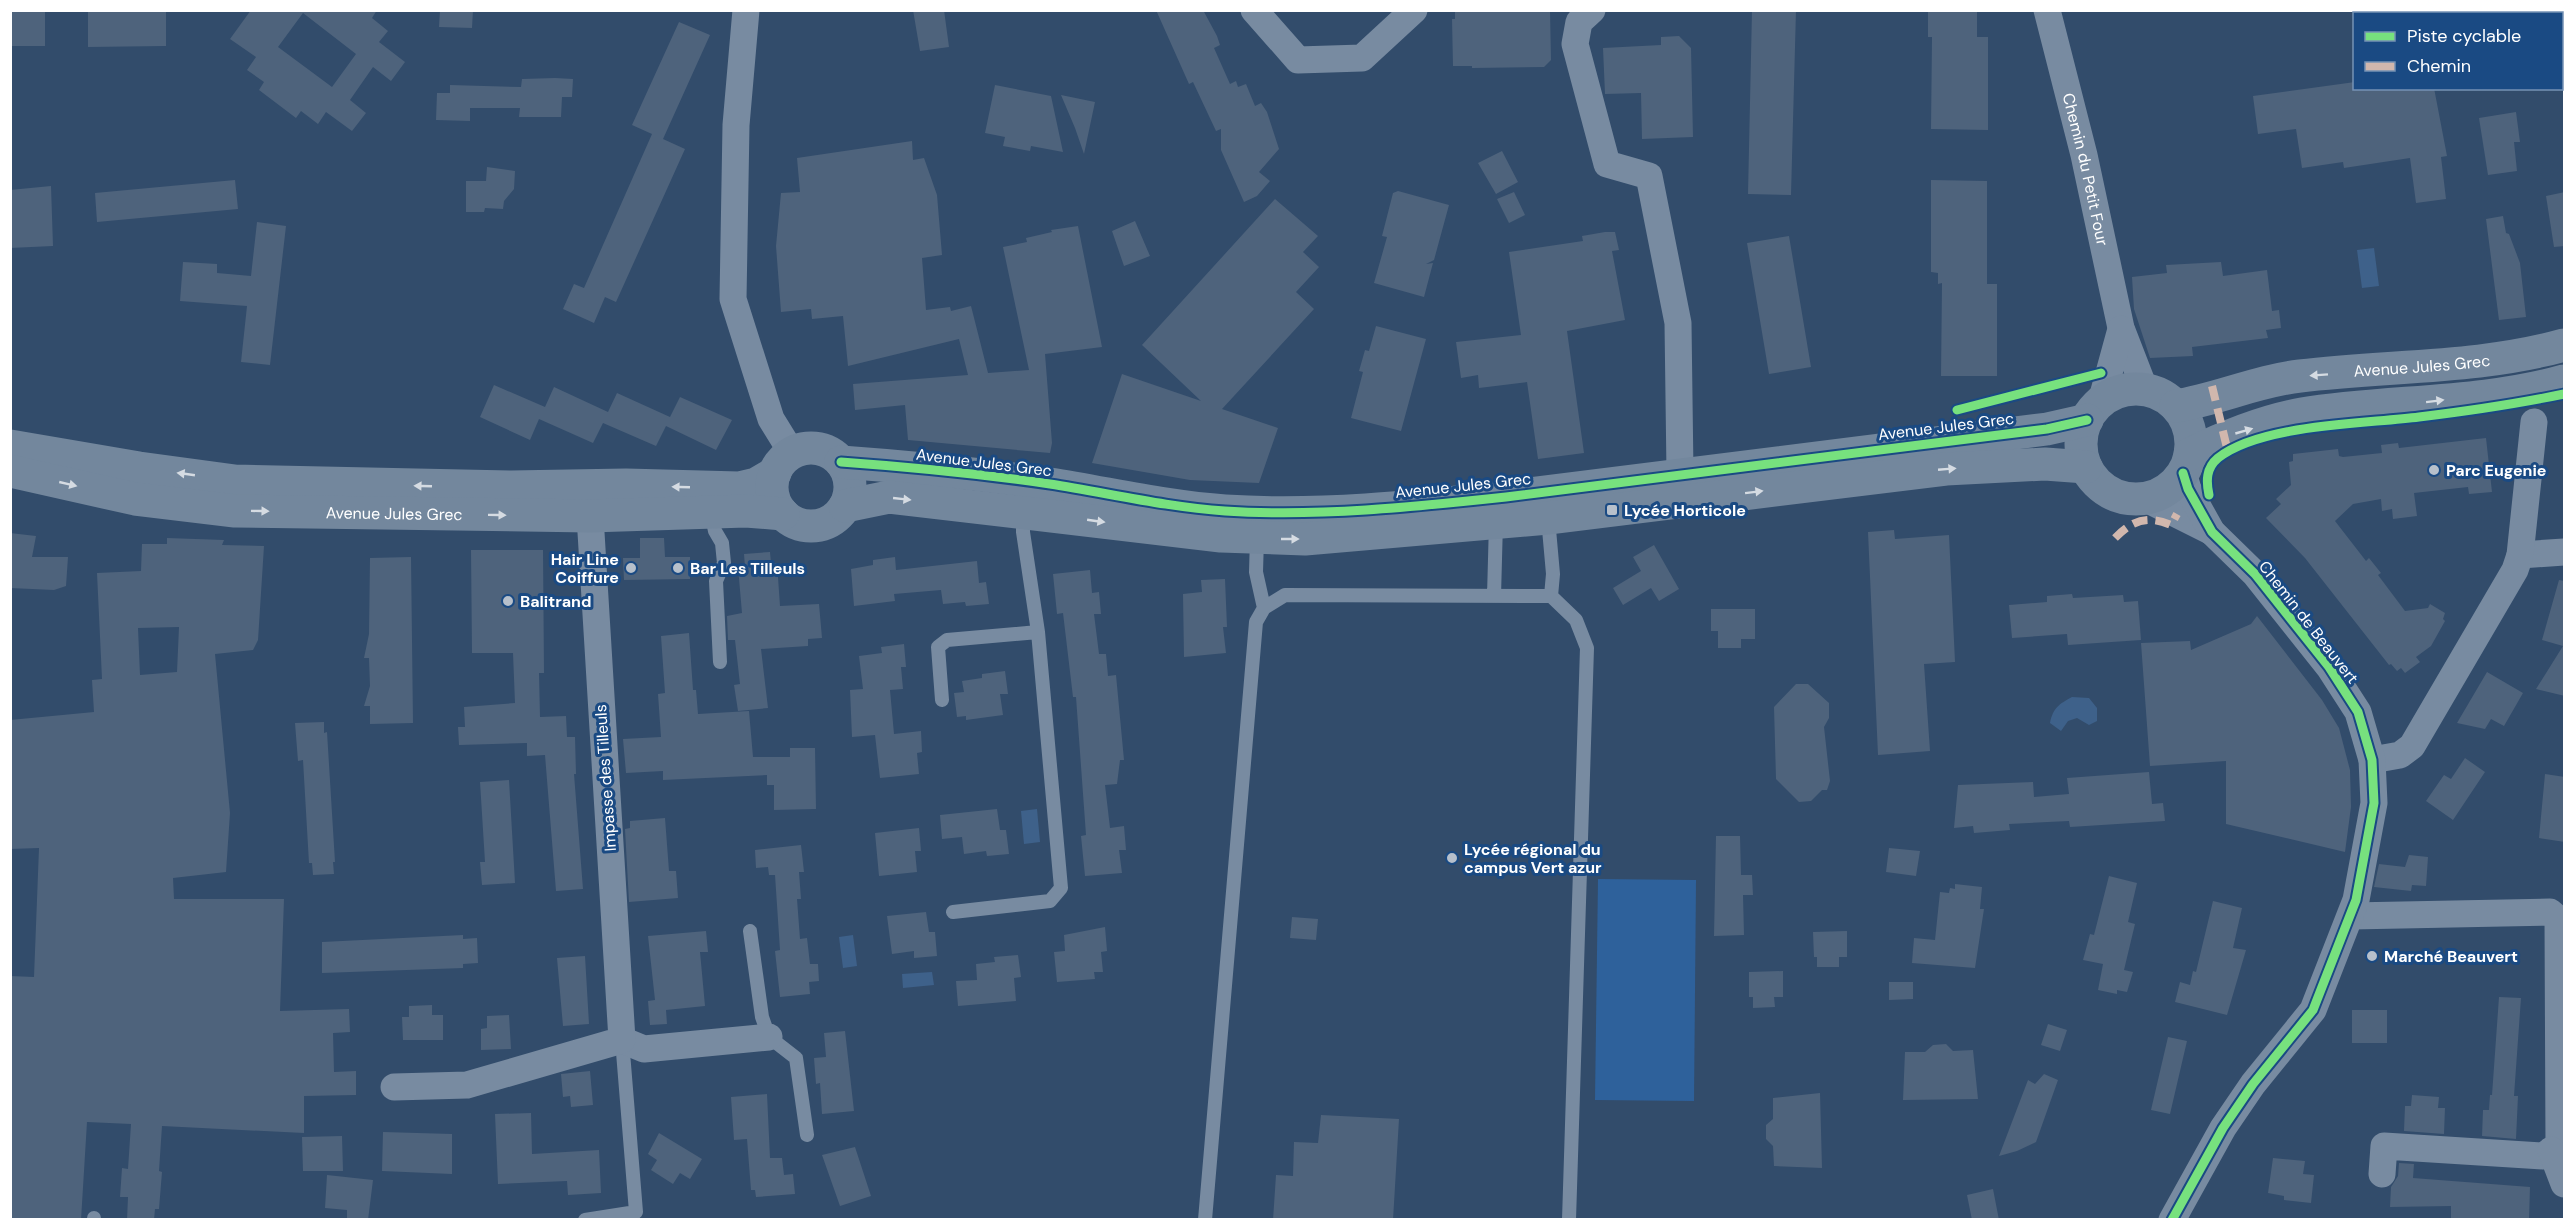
<svg xmlns="http://www.w3.org/2000/svg" width="2575" height="1230" font-family="'DM Sans',sans-serif">
	<rect width="100%" height="100%" fill="#324c6b"/>
	<path fill="#2e619b" d="M1598,879l98,1 -2,221 -99,-1z"/>
	<path fill="#3e618a" d="M2374,248l5,38 -17,2 -5,-38z
		M2072,697l17,1 8,10v13l-8,4 -12,-7 -9,3 -7,10 -11,-8c3,-15 9,-19 22,-26z
		M1037,809l3,33 -16,2 -3,-33z
		M853,935l4,31 -14,2 -4,-31z
		M932,972l2,13 -31,3 -1,-14z"/>
	<path fill="#4e637c" fill-rule="evenodd" d="M10,10h35v36h-35z
		M88,10h78v36l-78,1z
		M251,10h126l-5,8 16,13 -9,11 26,20 -14,19 -18,-14 -23,33 16,13 -14,18 -26,-19 -8,12 -17,-13 -5,7 -37,-28 5,-8 -17,-12 9,-13 -26,-18zM303,13l53,41 -24,33 -54,-40z
		M440,10h33l-1,18 -33,-1z
		M913,10h31l5,37 -29,4z
		M1156,10h47l14,26 3,9 -6,3 16,36 6,-3 2,6 8,-3 9,22 6,-3 6,9 12,37 -20,23 11,9 -13,15 -13,6 -23,-52v-21l-5,2 -23,-49 -4,2z
		M1550,10l1,50 -7,7 -72,1v-2h-19l-1,-47h3v-8z
		M1752,10h44l-5,185 -43,-1z
		M1928,10h49v27h11v93l-57,-1 1,-92h-4z
		M679,22l31,13 -47,104 22,10 -69,153 -11,-5 -11,26 -31,-14 11,-25 10,4 68,-154 -20,-9z
		M1679,36l12,12 2,89 -51,2 -1,-46 -36,1 -2,-46 58,-3v-8z
		M555,78l18,1 -1,18h-10l-1,20h-42l1,-9h-50v13l-34,-1 1,-27h13v-8l71,2 1,-8z
		M2355,82v6h79l13,68 -6,1 5,42 -30,4 -6,-45 -66,10 -1,-6 -41,6 -6,-39 -38,5 -5,-38z
		M995,85l56,11 12,56 -32,-6 -1,5 -27,-5 2,-9 -20,-4z
		M1061,95l34,7 -11,52 -9,-26z
		M2516,112l4,30h-6l3,29 -29,4 -9,-57z
		M912,141l1,19 11,-2 13,37 5,60 -20,3 4,52 24,-3 1,4 20,-5 17,67 41,-3 -26,-123 24,-5 -1,-4 26,-6 -1,-2 27,-4 24,121 -57,7 7,89 -2,10 -142,-13 -3,-35 -50,5 -2,-26 115,-9 -9,-36 -111,27 -5,-50 -31,3 -1,-10 -30,3 -5,-66 5,-53 19,-1 -3,-34z
		M1502,151l16,31 -22,12 -18,-31z
		M487,167l28,4 -1,18 -10,12 -1,8 -18,-1 -1,4h-18v-31h20z
		M235,180l3,29 -141,13 -2,-29z
		M1931,180l56,1v103h10v92h-56l1,-93 -4,1v-11l-7,-1z
		M51,186l2,60 -43,2v-58z
		M1398,191l51,14 -15,55 -8,4 7,-1 -9,34 -50,-14 13,-46 -5,-1 11,-43z
		M1514,192l11,23 -16,8 -12,-24z
		M2565,192v54l-11,1 -8,-51z
		M1275,199l43,37 -15,16 16,15 -23,25 18,17 -92,100 56,19 -19,55 -69,-3 -98,-17 30,-89 79,27 -59,-56z
		M2503,216l3,17 3,1 11,29 6,54 -27,3 -13,-101z
		M1135,221l15,35 -26,10 -12,-35z
		M257,222l29,4 -16,139 -29,-3 6,-56 -67,-5 3,-39 34,2v9l34,3z
		M1605,232h10l4,18 -7,1 13,69 -58,11 17,122 -46,6 -11,-77 -48,6 -1,-13 -17,3 -5,-36 65,-7 -12,-83 74,-11 -1,-5z
		M1789,236l22,131 -42,7 -22,-131z
		M2221,262l2,14 44,-6 5,41 7,-1 2,18 -15,2 2,8 -76,9 1,9 -43,2 -16,-49 -2,-32 35,-4 -1,-8z
		M1376,326l50,13 -25,92 -50,-13 12,-46 -4,-1 6,-21 4,1z
		M494,385l51,22 9,-20 54,25 9,-19 53,24 10,-20 52,23 -16,30 -50,-24 -10,20 -53,-23 -10,20 -54,-24 -9,21 -50,-23z
		M2486,438l6,54 -23,2 -1,-7 -54,6 3,23 -24,3 -1,-10 -10,2 -1,-12 -28,5 -18,17 31,40 3,-3 12,15 -3,2 27,36 23,-3 2,-4 15,9 -2,6 2,2 -14,25 -15,11 4,5 -15,11 -4,-5 -4,3 -6,-7 -2,1 -84,-107 -39,-40 15,-14 -5,-5 15,-14 -2,-23 4,-1v-7l45,-5 1,7 4,1 39,-4 -1,-8 17,-2 1,5z
		M1894,530l1,9 54,-4 6,127 -31,2 6,87 -52,4 -10,-223z
		M10,533l26,3 -4,21h36l-2,29 -12,4 -44,-2z
		M167,538l57,2 -2,5 42,1 -6,94 -5,10 -38,4 15,159 -4,59 -53,6 1,21h110l-4,112 69,-2 1,23 -17,1 1,39 22,-1v24l-52,1v37l-142,-7 -3,45 3,1 -3,37h-4l-1,11h-27l1,-23h-8l2,-29 6,1 3,-45 -44,-2 -6,98h-71v-244l24,1 5,-129 -29,1v-129l84,-8 -2,-32 10,-1 -5,-106 44,-2 1,-27h25zM179,627l-2,45 -37,3 -2,-47z
		M640,538h24l1,19h25v22l-66,1 -1,-22h17z
		M1654,545l25,44 -20,12 -8,-13 -28,17 -10,-17 28,-17 -8,-14z
		M471,550h72l1,123h-5l1,44 26,-1 1,21h8l1,37h-2l9,115 -27,2 -11,-136 -18,1v-13l-68,2 -1,-18h7l-1,-20 51,-4 -2,-50h-41z
		M770,552l1,11h6l3,43 39,-2 3,34 -14,1v7l-47,3 7,59 -30,3 -4,-26 6,-1 -5,-44h-7l-1,-24 15,-3 -4,-46h7l-1,-13z
		M411,557l2,166 -43,1v-18h-6l6,-20 -1,-28h-5l5,-24 1,-76z
		M895,557l1,13 81,-9 2,22 7,-1 3,22 -23,2 -1,-4 -22,2 -2,-14 -47,4 1,7 -41,5 -3,-37 22,-4v-5z
		M1090,570l2,23 7,-1 2,22h-7l5,40h7l2,22 8,-1 8,85h-4l-3,24 -12,1 5,43 14,-2 2,24h-7l3,23 -37,3 -4,-40 5,-1 -10,-138h-3l-10,-84 -6,1 -4,-40z
		M1225,579l2,48h-4l3,26 -42,4 -1,-63 19,-2 -1,-12z
		M2559,580l6,1v115l-29,-7 27,-43 -21,-6z
		M2072,594l1,4 50,-3 1,7 14,-1 3,39 -73,5 -1,-11 -55,4 -3,-33 38,-3v-6z
		M1711,609h44v30h-14v9h-23v-17h-7z
		M2257,616l65,84 17,28 11,42 1,37 -6,45 -119,-28v-63l-76,5 -9,-123 49,-2 1,9 60,-26z
		M689,633l4,57h3l2,24 51,-3 4,46h37v-9h25l1,61 -42,1v-25h-7v-10l-104,5v-9l-37,2 -3,-34 38,-2 -3,-43 7,-1 -4,-57z
		M904,644l2,23h-5l2,22 -13,1 4,44 27,-3 1,21 -5,1 2,21 -39,4 -5,-43 -23,2 -2,-47 13,-1 -4,-33 23,-3 -1,-6z
		M1005,671l3,23h-8l3,21 -37,5v-4l-9,1 -3,-24 10,-1 -2,-11 20,-3v-4z
		M2487,672l36,21 -19,33 -13,-7 -6,10 -28,-6z
		M1796,684h12l21,19v15l-5,9 6,54 -3,9h-5l-11,11 -12,1 -23,-23 -2,-72z
		M324,722v11l3,-1 8,130h-2l1,12 -21,1 -1,-12h-3l-6,-103 -5,1 -3,-38z
		M2465,758l20,14 -32,48 -27,-19 18,-26 7,4z
		M2149,772l3,32 11,-1 2,18 -95,6 -1,-6 -60,3 1,6 -36,3 -1,-7 -19,2 4,-43 75,-3 1,15 35,-3 -2,-16z
		M2545,774l20,3v65l-26,-4z
		M509,780l6,103 -33,2 -2,-23h5l-5,-80z
		M997,809l3,21h6l3,24 -22,2 -1,-5 -22,3 -2,-17 -20,2 -2,-24z
		M665,818l4,53h7l2,27 -49,4 -4,-73 5,-1v-7z
		M919,828l2,23h-6l2,21 -38,4 -4,-43z
		M1716,836h24l1,39h11l1,20h-10l1,40 -30,1z
		M801,845l3,27h-5l2,27h-4l3,40 7,-1 3,26h8l1,17 -10,1 1,12 -30,3 -5,-46 5,-1 -5,-75h-6l-1,-8 -12,1 -1,-18z
		M1889,848l31,3 -4,25 -30,-4z
		M2409,855l19,2 -2,29 -14,-1 -1,6 -37,-4 5,-23 26,3z
		M2109,876l28,7 -9,39 7,2 -11,46 9,2 -6,20 -10,-2v4l-19,-4 5,-26 -20,-4 7,-26 4,1z
		M1955,884l27,3 -2,22h4l-9,59 -63,-5 2,-25 21,2 5,-48 9,1 1,-5 5,1z
		M2213,901l29,7 -9,40 13,2 -19,65 -52,-13 5,-20 10,3 3,-14 3,1z
		M926,912l3,20h6l2,24 -23,2v-7l-22,3 -5,-38z
		M1292,917l26,2 -2,21 -26,-2z
		M1105,927l2,24 -6,1 2,20h-9l1,7 -38,3 -3,-30 11,-1 -1,-16z
		M706,931l2,21h-8l5,54 -39,4 1,14 -17,1 -2,-24 7,-1 -7,-64z
		M1847,931v26h-8v10h-22v-10h-3l-1,-25z
		M463,935v4l14,-1 1,25 -15,1v4l-141,5v-31z
		M1018,955l3,22 -7,1 2,23 -58,5 -2,-25 21,-1 -1,-16 19,-2 -1,-5z
		M585,956l4,68 -26,2 -6,-68z
		M1783,971v26h-9l1,10 -22,1v-11h-4v-25z
		M1889,982h24v17l-24,1z
		M2499,997l22,1 -7,98h4l-2,43 -34,-3 1,-26h6l1,-15h2z
		M432,1005v10h11v25h-40l-1,-23h7v-11z
		M2352,1010h35v33h-35z
		M509,1015l2,34 -30,1v-21l6,-1v-12z
		M2048,1024l19,6 -7,21 -19,-6z
		M845,1031l9,80 -32,3 -2,-31 -4,1 -2,-26 12,-1 -2,-24z
		M2168,1037l19,4 -17,73 -19,-4z
		M1946,1044l7,7 20,-1 5,49 -75,1 2,-48h20l8,-7z
		M590,1071l3,34 -22,2 -1,-11 -7,1 -2,-23z
		M2044,1074l14,6 -22,62 -19,9 -18,5 29,-76 7,4z
		M1820,1093l2,75 -48,-2 -1,-20 -7,-7v-14l7,-6v-21z
		M767,1094l3,64h12l2,17 9,-1 2,20 -39,3 -1,-7h-4l-4,-51 -13,1 -3,-43z
		M2412,1095l27,2 -1,11h7l-1,26 -40,-3 1,-25h6z
		M531,1113l1,41 67,-4 2,43 -33,2 -1,-14 -69,3 -3,-70z
		M1321,1115l78,4 -6,101h-120l3,-45 17,1 1,-34 24,1z
		M383,1132l69,2v40l-70,-3z
		M659,1133l43,26 -12,20 -10,-6 -7,11 -22,-14 6,-10 -9,-6z
		M342,1136l1,35h-40l-1,-34z
		M855,1147l16,49 -31,10 -18,-51z
		M2273,1158l32,3 -2,13 11,1 -3,28 -27,-3v-4l-16,-3z
		M2399,1163l15,1 -1,14 117,9 -1,33h-78v-14l-61,1 1,-20 7,-11z
		M327,1175l46,5 -5,40h-21v-10l-22,-2z
		M1993,1189l6,31h-27l-5,-25z"/>
	<g fill="none" stroke-linecap="round" stroke-linejoin="round">
		<path stroke="#788ba1" stroke-width="14" d="M711,512l4,19 7,12 2,20 -8,18 4,81
			M1548,518l5,56 -2,22
			M1257,538l-1,34 8,36
			M1494,596l2,-74
			M942,700l-4,-53 9,-7 91,-8
			M953,912l97,-11 11,-13 -23,-256 -15,-100v-20
			M750,931l12,86 7,20 27,21 11,77
			M94,1220v-2
			M585,1220l51,-8 -14,-172
			M1205,1220l51,-598 8,-14 21,-13 266,1 25,24 11,28 -18,572"/>
		<g stroke="#788ba1" stroke-width="27">
			<path d="M746,10l-10,115 -3,174 38,120 21,34"/>
			<path d="M1254,10l44,50 64,-2 52,-48"/>
			<path d="M1592,10l-13,12 -4,22 32,120 42,12 29,147 2,150"/>
			<path id="s1" d="M2047,10l37,145 37,173 24,62"/>
			<path d="M2559,10l5,6"/>
			<path d="M2101,402l20,-73"/>
			<path d="M2146,499l66,33"/>
			<path d="M2520,555l44,-3"/>
			<path d="M2372,760l28,-5 12,-9 103,-176 5,-15 14,-133"/>
			<path d="M2351,916l199,-4 8,7 1,227 -16,10 -159,-10 -2,28"/>
			<path d="M622,1040l22,9 125,-12"/>
			<path d="M394,1087l73,-2 155,-45 -32,-524"/>
			<path d="M2551,1150l13,34"/>
			<path d="M2172,1220l51,-92 30,-44 60,-74 43,-110 18,-97 -2,-43 -14,-48 -29,-45 -74,-93 -43,-42 -24,-43 -5,-16"/>
		</g>
		<g stroke="#73879d" stroke-width="33">
			<circle cx="2136" cy="444" r="55"/>
			<path id="s2" d="M2176,406c42,-7 81,-25 124,-30 89,-11 178,-7 264,-31"/>
			<path d="M10,446l129,22 96,13 276,6 115,-2 113,3 17,-4 19,-11"/>
			<circle cx="811" cy="487" r="39"/>
			<path d="M2190,454c34,-17 73,-33 112,-40 86,-14 177,-9 262,-33"/>
			<path d="M841,462c70,5 140,12 209,22 58,9 116,23 175,27 94,6 188,-4 281,-14l541,-68 40,-9"/>
			<path id="s3" d="M10,471l125,28 100,12 355,5 156,-5 37,3"/>
			<path d="M845,506l44,-9 332,39 84,3 243,-21 398,-49 99,-5 41,3"/>
		</g>
		<path stroke="#d1b7ad" stroke-width="8" stroke-dasharray="15 8" stroke-linecap="butt" d="M2212,386l16,66
			M2115,538c18,-18 32,-23 56,-13l6,-11"/>
		<defs>
			<path id="cycleway" d="M1957,410l144,-37
				M841,462c70,5 140,12 209,22 58,9 116,23 175,27 94,6 188,-4 281,-14l541,-68 40,-9
				M2209,495c-3,-14 -3,-27 9,-37 43,-34 147,-34 201,-41 49,-6 97,-13 145,-23
				M2172,1220l51,-92 30,-44 60,-74 43,-110 18,-97 -2,-43 -14,-48 -29,-45 -74,-93 -43,-42 -24,-43 -5,-16"/>
		</defs>
		<use href="#cycleway" stroke="#1a4a83" stroke-width="13"/>
		<use href="#cycleway" stroke="#77e17e" stroke-width="9"/>
	</g>
	<defs><path id="oneway-solid" d="M-6-.8H1V-3.2L6.5 0L1 3.2V.8H-6Z" transform="scale(1.5)"/></defs>
	<g fill="#d5dbe2">
		<use href="#oneway-solid" transform="translate(2319 375) rotate(176)"/>
		<use href="#oneway-solid" transform="translate(2435 401) rotate(-7)"/>
		<use href="#oneway-solid" transform="translate(2244 431) rotate(-16)"/>
		<use href="#oneway-solid" transform="translate(1947 469) rotate(-5)"/>
		<use href="#oneway-solid" transform="translate(186 474) rotate(-172)"/>
		<use href="#oneway-solid" transform="translate(68 484) rotate(13)"/>
		<use href="#oneway-solid" transform="translate(423 486) rotate(-178)"/>
		<use href="#oneway-solid" transform="translate(681 487) rotate(-178)"/>
		<use href="#oneway-solid" transform="translate(1754 492) rotate(-7)"/>
		<use href="#oneway-solid" transform="translate(902 499) rotate(6)"/>
		<use href="#oneway-solid" transform="translate(260 511) rotate(1)"/>
		<use href="#oneway-solid" transform="translate(497 515) rotate(1)"/>
		<use href="#oneway-solid" transform="translate(1096 521) rotate(8)"/>
		<use href="#oneway-solid" transform="translate(1290 539)"/>
	</g>
	<g fill="#b7c0cb" stroke="#1a4a83" stroke-width="2">
		<circle cx="2434" cy="470" r="6"/>
		<rect x="1606" y="504" width="12" height="12" rx="3"/>
		<circle cx="631" cy="568" r="6"/>
		<circle cx="678" cy="568" r="6"/>
		<circle cx="508" cy="601" r="6"/>
		<circle cx="1452" cy="858" r="6"/>
		<circle cx="2372" cy="956" r="6"/>
	</g>
	<g text-anchor="middle" stroke-width="6" stroke-linejoin="round" paint-order="stroke">
		<g font-size="16" fill="#fff" stroke="#1a4a83">
			<text dy="6" stroke="none"><textPath href="#s1" startOffset="164">Chemin du Petit Four</textPath></text>
			<text dy="6" stroke="none"><textPath href="#s2" startOffset="250">Avenue Jules Grec</textPath></text>
			<text transform="translate(1946 426) rotate(-7)" y="6">Avenue Jules Grec</text>
			<text transform="translate(984 462) rotate(7)" y="6">Avenue Jules Grec</text>
			<text transform="translate(1463 485) rotate(-6)" y="6">Avenue Jules Grec</text>
			<text dy="6" stroke="none"><textPath href="#s3" startOffset="388">Avenue Jules Grec</textPath></text>
			<text transform="translate(2309 622) rotate(52)" y="6">Chemin de Beauvert</text>
			<text transform="translate(605 778) rotate(-94)" y="6">Impasse des Tilleuls</text>
		</g>
		<g font-size="16" font-weight="bold" fill="#fff" stroke="#1a4a83" text-anchor="start">
			<text x="2446" y="476">Parc Eugenie</text>
			<text x="1624" y="516">Lycée Horticole</text>
			<text x="619" y="565" text-anchor="end">Hair Line<tspan x="619" dy="18">Coiffure</tspan></text>
			<text x="690" y="574">Bar Les Tilleuls</text>
			<text x="520" y="607">Balitrand</text>
			<text x="1464" y="855">Lycée régional du<tspan x="1464" dy="18">campus Vert azur</tspan></text>
			<text x="2384" y="962">Marché Beauvert</text>
		</g>
	</g>
	<rect width="2575" height="1230" fill="none" stroke="#ffffff" stroke-width="24"/>
	<rect x="2353" y="12" width="210" height="78" fill="#1a4a83" stroke="#7692b5" stroke-width="1.5"/>
	<rect x="2365" y="32" width="30" height="9" fill="#77e17e" stroke="#7692b5" stroke-width="1.5"/>
	<text x="2407" y="42" font-size="18" fill="#ffffff">Piste cyclable</text>
	<rect x="2365" y="62" width="30" height="9" fill="#d1b7ad" stroke="#7692b5" stroke-width="1.5"/>
	<text x="2407" y="72" font-size="18" fill="#ffffff">Chemin</text>
</svg>
